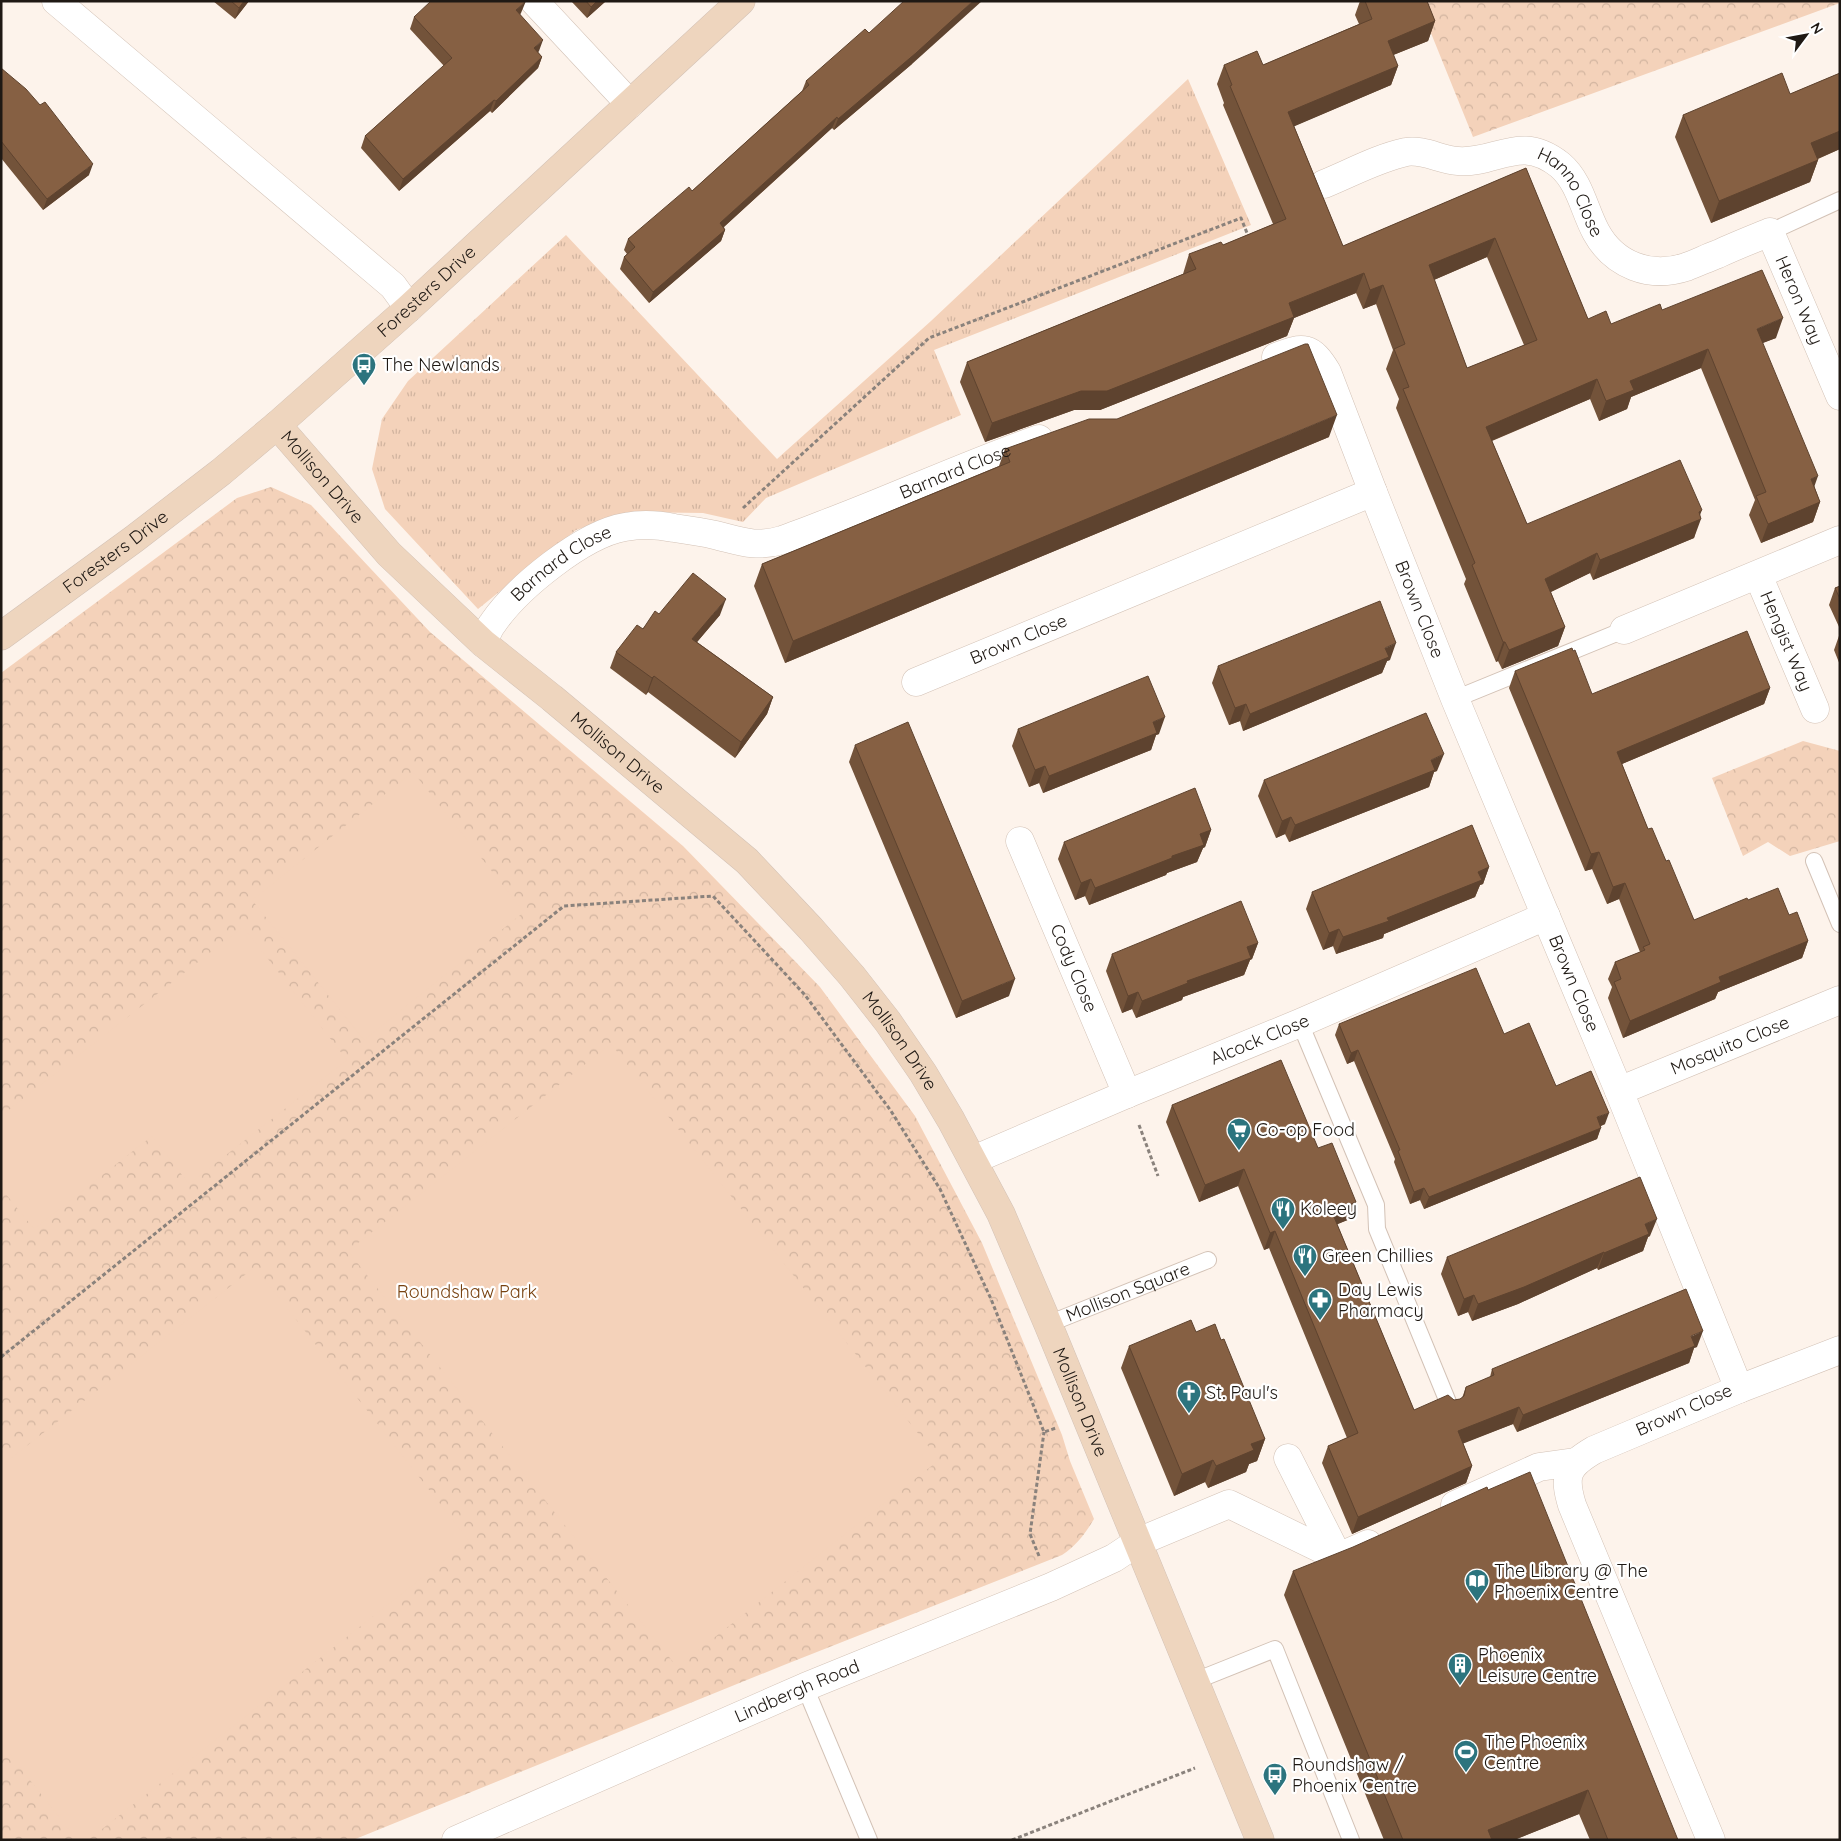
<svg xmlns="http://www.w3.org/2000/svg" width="1841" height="1841" font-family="Quicksand,sans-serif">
	<defs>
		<pattern id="grass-tufts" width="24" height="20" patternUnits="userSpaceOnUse" patternTransform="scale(1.25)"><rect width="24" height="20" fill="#f4d2ba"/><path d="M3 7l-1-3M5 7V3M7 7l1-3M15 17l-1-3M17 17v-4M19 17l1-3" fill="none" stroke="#d1b49f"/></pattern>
		<pattern id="park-crowns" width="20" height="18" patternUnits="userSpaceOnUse" patternTransform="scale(1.25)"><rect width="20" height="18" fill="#f4d2ba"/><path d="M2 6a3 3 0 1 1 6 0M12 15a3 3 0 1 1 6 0" fill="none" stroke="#d1b49f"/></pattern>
	</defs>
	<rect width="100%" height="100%" fill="#fdf3eb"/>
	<path fill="url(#grass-tufts)" d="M1188,79l63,146 -317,125 27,65 -195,83 -23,24 -40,-9 -76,-1 -51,18 -98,79 -93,-100 -13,-40 10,-50 26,-38 158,-146 211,224 154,-138z"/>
	<path fill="url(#park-crowns)" d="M1418,1h422v2l-367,134z
		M271,487l40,18 119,127 253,214 137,141 95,129 67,127 80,192 8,26 24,58c-9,15 -17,26 -32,36l-278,110 -431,175h-352v-1167l236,-175z
		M1803,741l37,10v90l-50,15 -22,-14 -25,14 -31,-78z"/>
	<path fill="#f4d2ba" d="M413,772l111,140 -160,128 -112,-140z
		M243,927l104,133 -158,124 -37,-48 -118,93 -33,-41v-72z
		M611,1044l328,416 -262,207 -329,-416z
		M255,1267l214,274 -381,299h-11l-76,-97v-277z"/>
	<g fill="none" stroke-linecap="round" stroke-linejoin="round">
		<defs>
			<g id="lane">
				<path d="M1770,232l70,-32"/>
				<path d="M1455,699l169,-69"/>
				<path d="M1814,861l26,63"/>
				<path d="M1300,1023l76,182 1,24 73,178"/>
				<path id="s1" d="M1048,1324l160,-64"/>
				<path d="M1195,1681l80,-32 76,191"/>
				<path d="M805,1687l64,153"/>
			</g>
			<g id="street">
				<path d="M56,1l337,285 16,22"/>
				<path d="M534,1l96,103"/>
				<path id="s2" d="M1324,184c27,-11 54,-26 82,-32 17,-3 35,8 52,9 39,3 62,-28 102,4 20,17 24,45 36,67 18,33 54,47 90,35 11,-4 21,-9 32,-13 17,-8 35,-15 52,-22l70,164"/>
				<path d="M1276,357c28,-11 35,-11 51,15l46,120"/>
				<path id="s3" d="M1758,575l57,134"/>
				<path d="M1624,630l216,-90"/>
				<path id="s4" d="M483,643c3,-6 5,-14 10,-20 24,-35 90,-89 132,-96 16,-3 34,-2 49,1 14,2 28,4 41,7 25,6 41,13 67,5 18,-6 35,-13 53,-20 68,-26 135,-57 204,-81"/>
				<path id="s5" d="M916,682l457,-190 82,207 164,392 120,298 -145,61c-27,16 -31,25 -22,55l139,335"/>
				<path id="s6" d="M1020,841l107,253"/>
				<path id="s7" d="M1619,1091l221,-91"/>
				<path id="s8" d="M973,1160l154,-66 173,-71 246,-107"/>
				<path d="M1739,1389l101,-39"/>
				<path d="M1288,1458l50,99"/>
				<path d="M1455,1505l84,-38 36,-5"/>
				<path id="s9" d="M456,1840l349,-153 246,-100 63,-29 24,-16 91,-38 109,53 30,-13"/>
			</g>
			<g id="secondary">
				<path id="s10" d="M277,425l112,129 94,89 69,55 195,163 64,68 41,47 36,46 35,51 28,47 50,94 47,110 212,516"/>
				<path id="s11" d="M1,636l133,-97 87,-67 56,-47 132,-117 332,-307"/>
			</g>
		</defs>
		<use href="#lane" stroke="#d3c2b6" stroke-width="18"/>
		<use href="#street" stroke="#d3c2b6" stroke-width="29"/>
		<use href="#secondary" stroke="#d3c2b6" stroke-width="29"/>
		<path stroke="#8a827c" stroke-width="3" stroke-dasharray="4 2.5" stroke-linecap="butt" d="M743,508l186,-170 312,-120 8,20
			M1139,1125l19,51
			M1,1357l563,-451 149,-10 92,99 86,116 49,78 51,110 53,133 12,-4
			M1039,1556l-9,-22 14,-102
			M1012,1840l183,-72"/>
		<use href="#lane" stroke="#fff" stroke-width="16"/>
		<use href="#street" stroke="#fff" stroke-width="28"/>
		<use href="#secondary" stroke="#eed5be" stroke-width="28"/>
	</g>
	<path fill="#73533a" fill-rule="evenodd" d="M213,1h36l-14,18z
		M571,1h35l-19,17z
		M1360,1h67l8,20 -7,20 -35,14 5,11 -7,19 -97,41 49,120 183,-78 62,151 23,5 51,-14 114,28 -14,5 58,159 -7,20 -52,21 -12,-28 6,-15 -54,-132 -70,29 -4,12 -28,12 -9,-22 -98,42 35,83 173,-9 -6,23 -101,42 -3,-7 -39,19 14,35 -7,19 -56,23 -4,-8 -2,1 -32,-78 2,-5 -70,-171 3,-9 -13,-30 7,-19 -17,-46 -13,5 -7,-16 -62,25 -7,18 -187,74h-26l-89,32 -25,-60 7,-20 216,-88 6,-20 34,-9 50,-21 -50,-119 1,-2 -7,-19 7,-19h39l96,-41 -4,-9zM1487,257l37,88 -57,23 -33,-88z
		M521,13l-1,1 19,37 -1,1 4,5 -4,11 -46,45 -2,-2 -91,80 -38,-43 4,-12 79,-70 -34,-37 4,-12z
		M869,33l43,31 -78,66 -2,-2 -108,99 1,3 -4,11 -72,62 -29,-34 4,-12 3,-3 -3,-4 4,-11 64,-48 110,-100 4,-10z
		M1,68l88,107 -46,35 -42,-52z
		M1840,73v76l-22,10v1l-8,22 -99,41 -36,-86 8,-22 107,-21z
		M1329,437l-544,226 -31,-77 8,-22 237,-98 6,-17z
		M1840,586v43l-11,-24 6,-17z
		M659,614l61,1 -23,27 76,55 -6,17 -32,44 -87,-66 -2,3 -36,-27 6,-16z
		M1840,633v32l-6,-15z
		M1390,660l-3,1 -5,12 -139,58 -3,-10 -11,4 -17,-42 6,-17z
		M1515,671l77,23 178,-6 -6,16 -142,60 26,65 18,32 28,59 54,-20 41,15 19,26 -6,17 -84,34 -3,7 -92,39 -15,-40 4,-11 -4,-8 7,-17 25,-10 -21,-53 -12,5 -15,-35 -7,2 -76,-183z
		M1018,729l141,5 -3,1 -5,15 -108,43 -4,-10 -10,4 -17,-41z
		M855,745l154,251 -53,22 -107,-256z
		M1437,771l-3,1 -5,15 -140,55 -4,-8 -9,4 -18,-42 6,-16z
		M1211,830l-6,17 -2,1 -6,14 -30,11 -1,2 -77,30 -4,-9 -10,4 -17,-41 6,-17z
		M1489,867l-6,17 -3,1 -5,12 -91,37 -1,4 -47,16 -3,-8 -10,4 -17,-41 6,-17z
		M1258,943l-6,16 -2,1 -6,15 -61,22 -1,3 -46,18 -4,-9 -10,4 -16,-42 6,-17z
		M1339,1024l165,10 52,52 49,38 -4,2 -4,13 -173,70 -4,-9 -10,4 -16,-42 1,-3 -41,-98 -7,3 -12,-29z
		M1172,1105l146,43 38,54 -6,17 -13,5 77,186 46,-11 2,-1 4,-11 24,-10 2,-8 205,-22 -3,1 -5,15 -172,69 -4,-8 -50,19 9,23 -6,17 -114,51 -30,-71 6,-17 19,-8 -78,-190 -5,2 -26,-64 -39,16 -33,-80z
		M1650,1236l-2,1 -5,14 -45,19 -1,-2 -79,36 -46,17 -4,-9 -10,4 -17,-42 6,-17z
		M1196,1332l25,8 44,99 -8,22 -8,3 -3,8 -38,16 -3,-6 -31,14 -53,-128 8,-22z
		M1293,1571l385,269h-88l-11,-26 -65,26h-130l-100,-245z"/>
	<path fill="#5e432f" d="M244,1h5l-14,18 4,-11z
		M526,1l-5,12 -9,9 4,-12z
		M597,1h9l-19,17 4,-11z
		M973,1h9l-70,63 -78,66 4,-11z
		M1435,21l-7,20 -47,19 7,-19z
		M543,40l-4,11 -9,8 4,-11z
		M542,57l-4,11 -46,45 4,-12z
		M1398,66l-7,19 -110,47 7,-20z
		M494,100l-4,11 -91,80 4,-12z
		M837,117l-5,11 -116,106 4,-11z
		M1840,131v18l-37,16 8,-22z
		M1818,160l-8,22 -99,41 8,-22z
		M93,164l-4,11 -46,35 4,-11z
		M725,230l-4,11 -72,62 4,-11z
		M1495,238l-8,19 -65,28 7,-20z
		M1364,273l-8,20 -62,25 -7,18 -187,74h-26l-89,32 7,-19z
		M1383,285l-7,19 -13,5 7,-19z
		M1783,318l-7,20 -26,10 7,-19z
		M1708,349l-7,19 -70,29 -4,12 -28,12 7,-20 24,-20z
		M1597,379l-7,20 -111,47 7,-19z
		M1337,415l-8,22 -544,226 8,-22z
		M1818,476l-7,20v-17z
		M1820,502l-7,20 -52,21 7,-19z
		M1702,510l-4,10 3,-1 -7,19 -101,42 7,-20z
		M1597,553l-7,20 -52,25 7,-19z
		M726,599l-6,16 -34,40 6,-16z
		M1565,627l-7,19 -56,23 7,-19z
		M1503,642h2l-7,19 -2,1z
		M1396,643l-6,17 -3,1 -5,12 -139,58 7,-17z
		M654,676l-6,16 -2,3 6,-17z
		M1770,688l-6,16 -154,65 7,-17z
		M773,697l-6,17 -32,44 6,-16z
		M1246,704l-6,17 -11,4 6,-17z
		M1165,717l-6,17 -3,1 -5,15 -108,43 6,-17 104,-54z
		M1444,754l-7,17 -3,1 -5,15 -140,55 6,-17z
		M1045,766l-6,17 -10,4 6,-17z
		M1291,817l-6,17 -9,4 6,-17z
		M1211,830l-6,17 -2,1 -6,14 -30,11 -1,2 -77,30 6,-17 105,-54z
		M1599,852l-7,17 -7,2 6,-17z
		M1489,867l-6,17 -3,1 -5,12 -91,37 -1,4 -47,16 7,-17 44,-19z
		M1091,879l-6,17 -10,4 6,-17z
		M1625,883l-6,16 -12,5 6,-17z
		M1339,929l-6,17 -10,4 6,-17z
		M1808,941l-6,17 -84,34 -3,7 -92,39 7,-17 89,-44z
		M1258,943l-6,16 -2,1 -6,15 -61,22 -1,3 -46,18 6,-17 45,-20 60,-34z
		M1015,979l-6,17 -53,22 6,-17z
		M1138,992l-6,17 -10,4 6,-17z
		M1358,1050l-4,11 -7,3 4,-11z
		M1609,1113l-4,11 -12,5 4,-12z
		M1601,1128l-4,11 -173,70 5,-12z
		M1244,1169l-6,17 -39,16 6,-17z
		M1424,1188l-4,12 -10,4 4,-12z
		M1356,1202l-6,17 -24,10 6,-17z
		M1657,1219l-7,17 -2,1 -5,14 -45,19 6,-17 41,-29z
		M1275,1231l-6,17 -5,2 6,-17z
		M1604,1252l-7,16 -79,36 -46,17 6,-17z
		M1474,1295l-6,17 -10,4 6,-17z
		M1703,1331l-6,16 -3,1 -5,15 -172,69 6,-17z
		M1519,1407l-6,17 -61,24 6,-17z
		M1265,1439l-8,22 -8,3 -3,8 -38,16 8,-22 35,-22z
		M1213,1460l-8,22 -31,14 8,-22z
		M1472,1466l-6,17 -114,51 6,-17z
		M1588,1790l-9,24 -65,26h-30l4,-10z"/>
	<path fill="#866043" stroke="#5e432f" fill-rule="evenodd" d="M231,1h13l-5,7z
		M431,1h95l-10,9 27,30 -9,8 8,9 -46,44 -2,-1 -91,79 -38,-43 87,-78 -38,-41z
		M586,1h11l-6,6z
		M904,1h69l-57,52 -78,66 -1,-2 -117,106 5,7 -72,62 -29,-35 11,-10 -7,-8 61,-52 3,4 117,-106 -3,-4 59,-52 4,4z
		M1365,1h62l8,20 -47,20 10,25 -110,46 55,134 183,-78 62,151 18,-8 5,13 49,-20 2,6 100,-40 21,48 -26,11 61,147 -7,3 9,23 -52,22 -12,-28 10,-4 -58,-143 -78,32 4,9 -28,11 -9,-22 -111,48 41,97 153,-64 22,50 -3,2 2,7 -101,41 -3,-7 -52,26 20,48 -56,23 -4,-8h-2l-31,-77 3,-2 -72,-174 6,-2 -15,-38 11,-5 -22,-59 -13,5 -6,-17 -75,30 5,14 -187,74h-26l-89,32 -25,-61 229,-93 -7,-15 32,-12 2,3 63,-26 -56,-133 2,-1 -8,-20 33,-14 6,14 109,-46zM1495,238l42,102 -70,28 -38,-103z
		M1,68l25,21 14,16 5,-3 48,62 -46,35 -46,-58z
		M1782,73l8,21 50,-21v58l-29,12 7,17 -99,41 -36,-86z
		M1305,344h3l29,71 -544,226 -31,-77 248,-102 -5,-13 84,-30h28z
		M693,573l33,26 -34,40 81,58 -32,45 -87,-66 -2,2 -36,-26 21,-27 6,4 12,-18 4,3z
		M1840,586v13l-5,-11z
		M1380,601l16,42 -11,5 4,9 -139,57 -4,-10 -11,4 -17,-42z
		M1747,631l23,57 -153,64 31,77 4,-1 14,33 3,-1 25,60 53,-22 1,2 30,-12 11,27 8,-3 11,29 -89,36 2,5 -91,39 -16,-39 7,-3 -6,-17 30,-12 -2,-3 7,-3 -25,-61 -12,4 -14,-35 -8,2 -76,-183 57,-23 1,3 2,-1 17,44z
		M1148,676l17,41 -12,5 4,11 -108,43 -4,-10 -10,4 -17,-41z
		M1426,713l18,41 -13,6 4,10 -140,55 -4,-8 -9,4 -18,-41z
		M908,722l107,257 -53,22 -107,-256z
		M1195,788l16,42 -11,4 4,11 -32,11v2l-77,30 -4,-9 -10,4 -17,-41z
		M1472,825l17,42 -11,5 4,8 -95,38 2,3 -46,16 -4,-8 -10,4 -17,-41z
		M1241,901l17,42 -11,4 4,11 -64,23 1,2 -46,18 -4,-9 -10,4 -16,-42z
		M1476,968l28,66 25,-11 27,63 35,-15 18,42 -12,4 4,11 -172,69 -5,-9 -10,4 -16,-41 2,-1 -42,-100 -7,3 -12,-29z
		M1281,1060l37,88 14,-5 24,59 -24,10 82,198 34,-15 6,5 6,-1 4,-3 2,-9 28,-12 -2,-6 194,-80 17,42 -12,5 4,10 -172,69 -4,-8 -61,24 14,35 -114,51 -30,-71 30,-13 -83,-202 -5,2 -26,-64 -39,16 -33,-80z
		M1640,1177l17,42 -12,5 4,10 -45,19v-1l-80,35 -46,17 -4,-9 -10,4 -17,-42z
		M1191,1320l5,12 19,-8 6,16 3,-1 41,100 -14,5 3,6 -38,16 -3,-6 -31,14 -53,-128z
		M1530,1472l148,368h-70l-20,-50 -100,40 4,10h-89l-110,-269 60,-24 134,-60 1,3z"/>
	<defs>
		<symbol id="bus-pin" viewBox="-11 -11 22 30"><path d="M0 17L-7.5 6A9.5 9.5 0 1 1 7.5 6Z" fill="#2c747e" stroke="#fff"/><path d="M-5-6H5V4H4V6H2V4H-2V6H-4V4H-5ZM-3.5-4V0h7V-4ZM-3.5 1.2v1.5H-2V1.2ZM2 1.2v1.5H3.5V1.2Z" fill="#fff"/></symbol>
		<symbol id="supermarket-pin" viewBox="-11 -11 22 30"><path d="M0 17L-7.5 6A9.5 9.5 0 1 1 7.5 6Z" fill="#2c747e" stroke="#fff"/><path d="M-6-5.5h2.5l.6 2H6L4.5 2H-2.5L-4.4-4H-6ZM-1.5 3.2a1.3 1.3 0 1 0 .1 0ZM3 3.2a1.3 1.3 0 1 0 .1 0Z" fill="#fff"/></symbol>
		<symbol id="restaurant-pin" viewBox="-11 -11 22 30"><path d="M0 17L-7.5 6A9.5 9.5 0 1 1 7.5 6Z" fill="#2c747e" stroke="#fff"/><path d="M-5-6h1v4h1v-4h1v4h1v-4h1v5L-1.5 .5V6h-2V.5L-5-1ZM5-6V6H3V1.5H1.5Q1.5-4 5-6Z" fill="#fff"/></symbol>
		<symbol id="pharmacy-pin" viewBox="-11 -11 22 30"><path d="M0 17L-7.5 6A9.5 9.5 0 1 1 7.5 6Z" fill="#2c747e" stroke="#fff"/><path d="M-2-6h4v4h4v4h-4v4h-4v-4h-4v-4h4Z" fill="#fff"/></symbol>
		<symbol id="church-pin" viewBox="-11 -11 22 30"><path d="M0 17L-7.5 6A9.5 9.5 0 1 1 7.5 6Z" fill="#2c747e" stroke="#fff"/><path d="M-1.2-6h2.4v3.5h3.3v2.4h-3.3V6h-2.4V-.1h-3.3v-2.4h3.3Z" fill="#fff"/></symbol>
		<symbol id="library-pin" viewBox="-11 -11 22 30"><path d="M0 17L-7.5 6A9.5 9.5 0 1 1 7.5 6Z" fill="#2c747e" stroke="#fff"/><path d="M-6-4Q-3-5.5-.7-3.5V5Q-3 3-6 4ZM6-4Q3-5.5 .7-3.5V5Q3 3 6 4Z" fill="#fff"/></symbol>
		<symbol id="building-pin" viewBox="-11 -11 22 30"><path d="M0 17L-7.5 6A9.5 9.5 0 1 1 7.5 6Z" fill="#2c747e" stroke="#fff"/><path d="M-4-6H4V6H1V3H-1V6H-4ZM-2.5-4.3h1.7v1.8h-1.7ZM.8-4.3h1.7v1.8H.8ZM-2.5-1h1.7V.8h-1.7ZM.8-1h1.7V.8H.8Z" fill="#fff"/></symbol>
		<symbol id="stadium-pin" viewBox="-11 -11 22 30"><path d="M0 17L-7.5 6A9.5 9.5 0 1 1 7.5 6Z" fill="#2c747e" stroke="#fff"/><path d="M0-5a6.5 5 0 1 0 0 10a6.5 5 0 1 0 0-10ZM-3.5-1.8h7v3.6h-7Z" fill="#fff"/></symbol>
	</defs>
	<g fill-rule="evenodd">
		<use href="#bus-pin" x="350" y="351" width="28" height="38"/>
		<use href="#supermarket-pin" x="1225" y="1116" width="28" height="38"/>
		<use href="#restaurant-pin" x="1269" y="1195" width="28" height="38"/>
		<use href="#restaurant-pin" x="1291" y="1242" width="28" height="38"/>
		<use href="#pharmacy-pin" x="1306" y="1286" width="28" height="38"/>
		<use href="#church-pin" x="1175" y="1379" width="28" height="38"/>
		<use href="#library-pin" x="1463" y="1567" width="28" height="38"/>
		<use href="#building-pin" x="1446" y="1651" width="28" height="38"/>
		<use href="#stadium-pin" x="1452" y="1738" width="28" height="38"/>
		<use href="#bus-pin" x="1261" y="1761" width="28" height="38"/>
	</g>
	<g text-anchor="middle" stroke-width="4.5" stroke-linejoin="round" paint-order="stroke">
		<g font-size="18" fill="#1f1914" stroke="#fff">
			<text dy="6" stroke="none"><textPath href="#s2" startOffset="276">Hanno Close</textPath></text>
			<text dy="6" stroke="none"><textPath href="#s11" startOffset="548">Foresters Drive</textPath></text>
			<text dy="6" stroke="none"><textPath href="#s2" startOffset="595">Heron Way</textPath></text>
			<text dy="6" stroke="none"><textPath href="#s4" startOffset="534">Barnard Close</textPath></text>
			<text dy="6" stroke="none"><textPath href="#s10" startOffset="69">Mollison Drive</textPath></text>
			<text dy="6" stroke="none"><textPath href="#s11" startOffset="142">Foresters Drive</textPath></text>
			<text dy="6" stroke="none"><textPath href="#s4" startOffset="114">Barnard Close</textPath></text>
			<text dy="6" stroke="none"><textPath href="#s5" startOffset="621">Brown Close</textPath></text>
			<text dy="6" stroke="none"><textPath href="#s5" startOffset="111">Brown Close</textPath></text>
			<text dy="6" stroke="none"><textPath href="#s3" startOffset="72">Hengist Way</textPath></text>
			<text dy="6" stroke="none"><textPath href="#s10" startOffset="474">Mollison Drive</textPath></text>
			<text dy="6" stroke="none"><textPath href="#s6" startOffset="138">Cody Close</textPath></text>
			<text dy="6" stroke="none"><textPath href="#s5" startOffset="1026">Brown Close</textPath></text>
			<text dy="6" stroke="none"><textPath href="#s8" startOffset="311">Alcock Close</textPath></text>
			<text dy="6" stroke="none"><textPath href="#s10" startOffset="879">Mollison Drive</textPath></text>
			<text dy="6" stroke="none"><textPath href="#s7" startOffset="120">Mosquito Close</textPath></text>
			<text dy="6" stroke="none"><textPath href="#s1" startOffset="86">Mollison Square</textPath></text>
			<text dy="6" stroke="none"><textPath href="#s10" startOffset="1284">Mollison Drive</textPath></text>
			<text transform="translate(1684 1410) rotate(-24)" y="6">Brown Close</text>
			<text dy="6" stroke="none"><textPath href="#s9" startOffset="372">Lindbergh Road</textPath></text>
		</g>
		<g font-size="18" fill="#1f1914" stroke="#fff" text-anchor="start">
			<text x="382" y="371">The Newlands</text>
			<text x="1256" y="1136">Co-op Food</text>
			<text x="1300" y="1215">Koleey</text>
			<text x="1322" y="1262">Green Chillies</text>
			<text x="1338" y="1296">Day Lewis<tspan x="1338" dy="21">Pharmacy</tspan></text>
			<text x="1206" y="1399">St. Paul's</text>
			<text x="1494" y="1577">The Library @ The<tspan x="1494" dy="21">Phoenix Centre</tspan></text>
			<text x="1478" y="1661">Phoenix<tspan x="1478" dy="21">Leisure Centre</tspan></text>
			<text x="1484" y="1748">The Phoenix<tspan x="1484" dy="21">Centre</tspan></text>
			<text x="1292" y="1771">Roundshaw /<tspan x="1292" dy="21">Phoenix Centre</tspan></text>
		</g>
		<g font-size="18" fill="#784210" stroke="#fff">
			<text x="467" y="1298">Roundshaw Park</text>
		</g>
	</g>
	<rect width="1841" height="1841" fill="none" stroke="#1f1914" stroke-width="5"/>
	<g transform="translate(1806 35) rotate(58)" stroke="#ffffff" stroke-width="4" paint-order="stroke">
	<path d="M0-4L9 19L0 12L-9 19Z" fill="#1f1914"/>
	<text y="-8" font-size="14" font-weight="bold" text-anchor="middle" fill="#1f1914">N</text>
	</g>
</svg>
